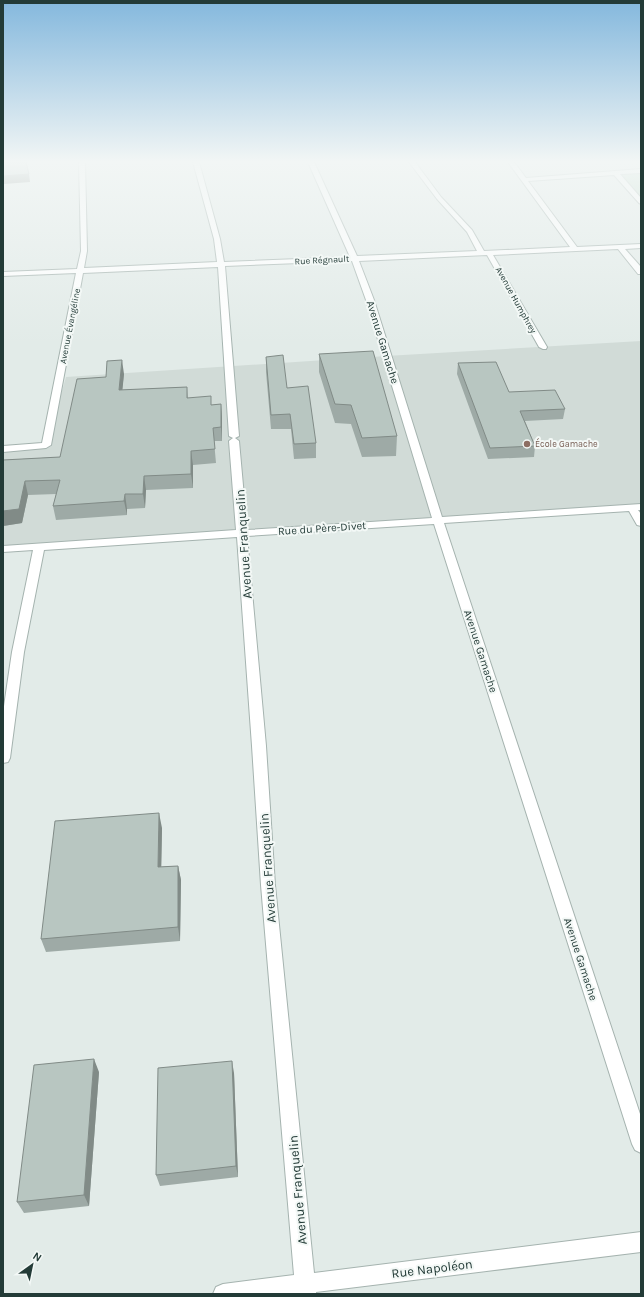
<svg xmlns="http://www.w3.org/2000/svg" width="644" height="1297" font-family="Karla,sans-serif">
	<rect width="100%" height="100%" fill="#e2ebe8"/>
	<path fill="#d1dbd7" d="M641,341v165l-638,43v-100l43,-4 20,-68 320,-21z"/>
	<path fill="#bddbc7" d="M641,171v31l-25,-28z"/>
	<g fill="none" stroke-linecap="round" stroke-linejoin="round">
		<defs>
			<path id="minor" d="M79,162h6l2,89 -3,17 133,-6 -3,-23 -21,-77h6l21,77 4,23 126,-5 -42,-95h6l43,94 120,-5 -10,-19 -30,-33 -28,-37h6l26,35 31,33 12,21 86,-4 -62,-85h6l12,16 115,-9v4l-21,1 21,24v6l-2,-1 -25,-28 -86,6 49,66 64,-3v4l-16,1 16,18v7h-3l-20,-25 -125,6 54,92 -1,2h-3l-4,-2 -52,-92 -128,6 15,39 68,217 199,-13v6h-3l3,4v12l-4,-1 -8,-14 -185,12 197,594v36l-6,-3 -3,-6 -198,-620 -187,12 19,210 9,139 39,388 327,-41v20l-325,40v2h-103l3,-7 7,-3 71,-9 -33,-390 -9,-139 -15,-209 -193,13 -20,102 -14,106 -2,4 -5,1v-50l9,-61 21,-102 -30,2v-6l233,-16 -7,-89 4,-3 -4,-2 -11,-169 -135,6 -32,172 -5,3 -43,4v-6l39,-3 34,-170 -73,3v-4l74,-3 4,-18zM352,261l14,39 66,218 -185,12 -8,-89 -4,-3 4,-2 -14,-170z"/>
		</defs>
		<use href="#minor" stroke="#a5b3af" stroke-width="2"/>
		<use href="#minor" fill="#fff" fill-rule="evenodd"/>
	</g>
	<path fill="#9eaaa6" d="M319,354l78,82 -1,20 -34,1 -11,-33 -16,-1 -16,-51z
		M266,357l21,31 29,55v15l-22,1 -3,-30h-20l-5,-57z
		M458,363l51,29 56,17 -2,10 -38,2 10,25 -1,11 -46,2 -31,-85z
		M124,374l-2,16 65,-3 1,11 24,7 9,-1 1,14v23h-8l2,22 -23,2v23l-47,2 -1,18 -18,1v6l-71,5 -3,-14 3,-12 -28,1 -6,28 -19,3v-66l57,-3 46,-80z
		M162,828l-1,39 17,-1 3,14 -1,61 -134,11 -5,-13z
		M99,1072l-10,134 -65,7 -7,-11z
		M234,1073l4,104 -78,9 -4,-11z"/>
	<path fill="#818b87" d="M29,174l1,8 -26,2 -1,-8z
		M122,360l2,14 -3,30 -2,-14z
		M221,404l1,14v23l-1,-14z
		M191,451l2,14v23l-2,-14z
		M144,476l2,14 -1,18 -2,-14z
		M25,481l3,14 -6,28 -19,3v-15z
		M125,494l2,15v6l-3,-14z
		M159,813l3,15 -1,54 -3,-15z
		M178,866l3,14 -1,61 -2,-14z
		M94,1059l5,13 -10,134 -5,-11z
		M232,1061l2,12 4,104 -2,-11z"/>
	<path fill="#b8c6c1" stroke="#818b87" d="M3,162h23l3,12 -26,2z
		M373,351l24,85 -35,2 -11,-33 -16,-1 -16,-50z
		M283,355l4,33 21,-2 8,57 -22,1 -4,-30 -19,1 -5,-58z
		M122,360l-3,30 68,-3v11l24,-2v9l10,-1v23l-8,1 2,21 -24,2v23l-47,2 -1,18h-18l-1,7 -71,5 7,-26 -35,1 -6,28 -16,2v-51l57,-3 17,-78 29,-2 1,-16z
		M496,362l13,30 46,-2 10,19 -45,2 15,35 -45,2 -32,-85z
		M159,813l-1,54 20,-1v61l-137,12 14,-118z
		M94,1059l-10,136 -67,7 17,-137z
		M232,1061l4,105 -80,9 2,-107z"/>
	<linearGradient id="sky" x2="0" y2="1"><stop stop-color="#84b8dd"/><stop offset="0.47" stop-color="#f2f6f5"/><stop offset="1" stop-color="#f2f6f5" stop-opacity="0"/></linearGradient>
	<rect width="644" height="344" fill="url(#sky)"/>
	<circle fill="#8d6e63" stroke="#f3f8f6" stroke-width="1.5" cx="527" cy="444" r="4"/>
	<g text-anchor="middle" stroke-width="4" stroke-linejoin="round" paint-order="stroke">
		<g font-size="9" fill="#233b37" stroke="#f3f8f6">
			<text transform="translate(322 260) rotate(-3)" y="3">Rue Régnault</text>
			<text transform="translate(516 300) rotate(61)" y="3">Avenue Humphrey</text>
			<text transform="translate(70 326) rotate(-79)" y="3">Avenue Évangéline</text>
		</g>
		<g font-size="9" fill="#785e54" stroke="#f3f8f6" text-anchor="start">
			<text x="535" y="447">École Gamache</text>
		</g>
		<g font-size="11" fill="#233b37" stroke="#f3f8f6">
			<text transform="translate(383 342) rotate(73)" y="4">Avenue Gamache</text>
			<text transform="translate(322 528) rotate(-4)" y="4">Rue du Père-Divet</text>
			<text transform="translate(481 651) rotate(72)" y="4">Avenue Gamache</text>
			<text transform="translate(581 959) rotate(72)" y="4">Avenue Gamache</text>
		</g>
		<g font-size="13" fill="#233b37" stroke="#f3f8f6">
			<text transform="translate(243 544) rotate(-94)" y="5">Avenue Franquelin</text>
			<text transform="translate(267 868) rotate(-94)" y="5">Avenue Franquelin</text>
			<text transform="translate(297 1190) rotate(-95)" y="5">Avenue Franquelin</text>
			<text transform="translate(432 1268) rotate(-7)" y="5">Rue Napoléon</text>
		</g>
	</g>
	<rect width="644" height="1297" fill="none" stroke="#233b37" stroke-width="8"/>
	<g transform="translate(32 1265) rotate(33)" stroke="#f3f8f6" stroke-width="3" paint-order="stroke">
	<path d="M0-3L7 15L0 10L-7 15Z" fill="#233b37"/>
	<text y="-6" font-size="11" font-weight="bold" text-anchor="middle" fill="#233b37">N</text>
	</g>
</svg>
